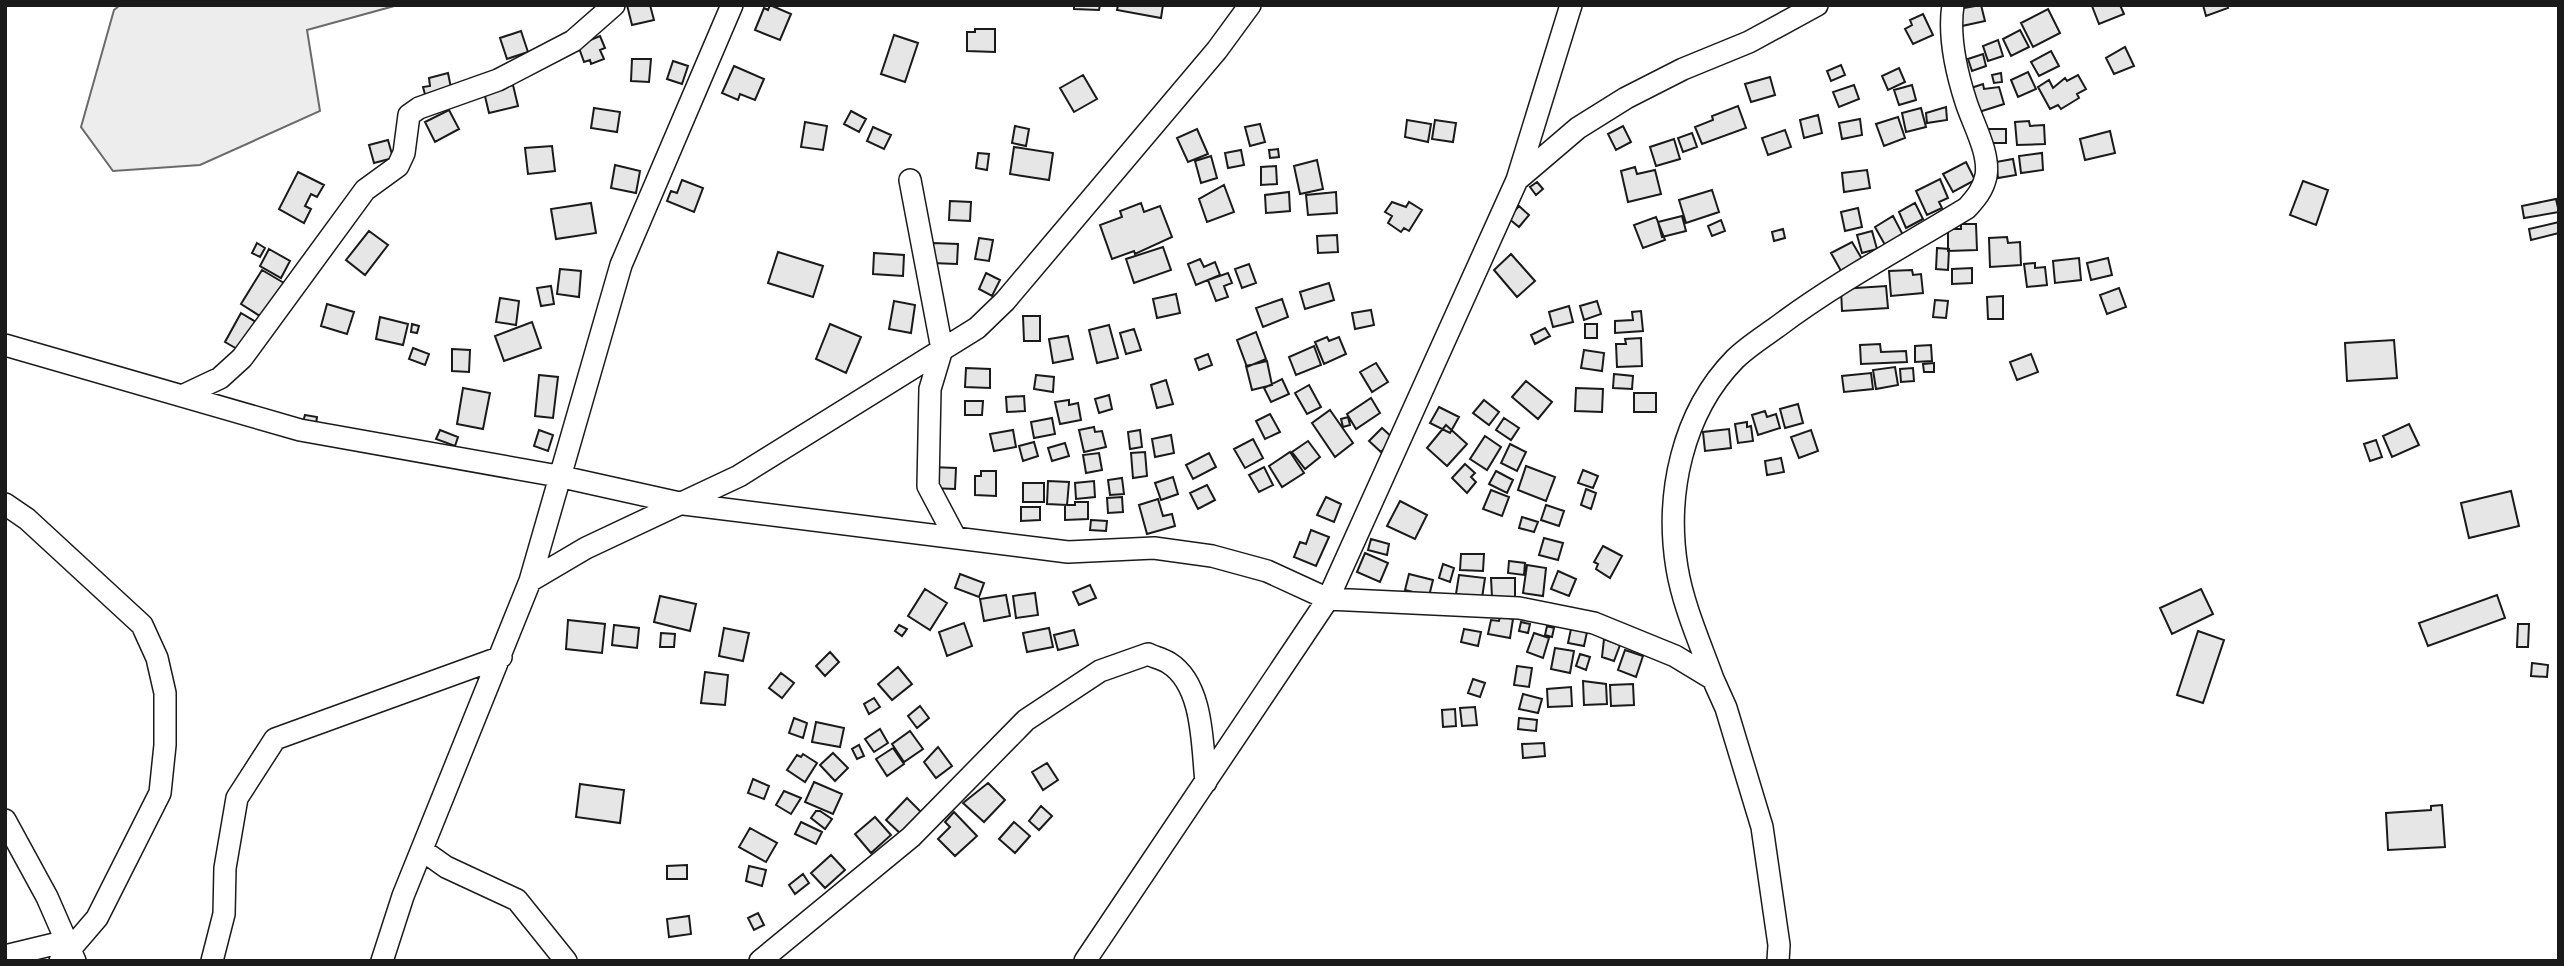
<svg xmlns="http://www.w3.org/2000/svg" width="2564" height="966" font-family="Mulish,sans-serif">
	<rect width="100%" height="100%" fill="#fff"/>
	<path fill="#ededed" stroke="#6a6a6a" stroke-width="2" d="M120,5h278l-91,25 13,81 -120,54 -87,6 -32,-44 33,-117z"/>
	<path fill="#e6e6e6" stroke="#1a1a1a" stroke-width="2" d="M627,5h23l4,15 -22,5z
		M770,5l21,9 -11,26 -25,-10 9,-22 4,2z
		M1074,5h26l-1,5 -25,-1z
		M1118,5h45l-2,13 -44,-8z
		M1981,5l4,16 -23,5 -4,-17z
		M2120,5l4,9 -25,10 -7,-18z
		M2203,5h24l1,3 -22,8z
		M2048,9l12,24 -27,14 -12,-24z
		M1923,14l10,21 -20,9 -8,-15 7,-4 -2,-5z
		M975,29h20v23l-28,-1v-19h8z
		M2020,30l9,17 -18,9 -8,-17z
		M521,31l7,21 -21,7 -7,-21z
		M894,35l24,8 -13,39 -24,-8z
		M600,36l5,12 -5,2 4,9 -13,5 -1,-4 -6,2 -6,-17z
		M1998,40l5,16 -15,5 -5,-15z
		M2125,47l9,19 -20,8 -8,-16z
		M2051,51l8,15 -20,10 -8,-14z
		M1983,54l3,12 -14,5 -4,-12z
		M632,59h19l-2,23 -18,-1z
		M673,61l15,5 -6,18 -15,-5z
		M1841,65l4,10 -14,6 -4,-10z
		M734,66l30,13 -9,21 -15,-6 -2,6 -16,-7z
		M1899,68l6,14 -17,8 -6,-14z
		M2028,72l8,17 -18,8 -7,-17z
		M448,73l4,20 -26,5 -3,-11 7,-1 -1,-8z
		M2001,73l1,9 -8,1 -2,-8z
		M1083,75l14,24 -23,13 -14,-24z
		M2078,75l8,14 -9,5 2,4 -18,11 -3,-4 -8,4 -12,-22 11,-7 4,8 12,-10 2,3z
		M1770,77l5,18 -24,7 -6,-18z
		M1983,84l1,5 15,-2 5,17 -25,8 -8,-24z
		M513,85l5,21 -29,7 -5,-21z
		M1854,85l5,14 -20,8 -6,-15z
		M1912,85l4,15 -17,5 -5,-15z
		M1738,106l8,22 -44,16 -7,-17 18,-7 -1,-4z
		M1946,107l1,13 -20,3 -1,-10z
		M594,108l26,4 -3,20 -26,-4z
		M1921,108l5,19 -20,5 -4,-19z
		M449,110l10,19 -24,13 -10,-20z
		M851,111l15,8 -7,13 -15,-8z
		M1818,115l4,18 -18,5 -4,-18z
		M1898,117l7,21 -21,8 -8,-22z
		M1860,119l2,16 -20,4 -3,-16z
		M1407,120l24,4 -3,18 -23,-5z
		M1435,120l21,3 -3,19 -21,-3z
		M2029,121l1,5 14,-1 1,19 -28,1 -2,-23z
		M805,122l22,4 -4,24 -22,-3z
		M1260,124l5,18 -15,4 -5,-19z
		M1015,126l14,3 -3,17 -14,-3z
		M1623,126l8,16 -15,8 -8,-16z
		M873,127l18,8 -7,14 -17,-8z
		M1197,129l11,25 -20,8 -11,-24z
		M1986,129h20v14h-20z
		M1785,130l6,17 -23,8 -6,-17z
		M2110,131l5,22 -30,7 -5,-21z
		M1692,133l5,14 -14,5 -5,-14z
		M1674,139l6,20 -24,7 -6,-19z
		M388,140l5,18 -19,5 -5,-18z
		M552,146l3,25 -27,3 -3,-26z
		M1014,147l39,6 -4,27 -39,-6z
		M1278,149l1,8 -9,1 -1,-8z
		M1241,150l3,15 -16,3 -3,-15z
		M978,153l11,1 -2,16 -11,-2z
		M2042,153l1,17 -22,3 -2,-17z
		M1211,156l6,22 -16,5 -6,-22z
		M2013,159l3,16 -18,3 -2,-16z
		M1317,160l6,29 -23,5 -6,-28z
		M1966,162l9,18 -22,12 -10,-18z
		M615,165l25,6 -4,22 -25,-5z
		M1276,166l1,18 -16,1v-18z
		M1635,167l2,7 18,-4 6,24 -33,8 -7,-31z
		M1867,170l3,18 -26,4 -2,-19z
		M298,172l26,13 -7,12 -6,-3 -6,12 6,3 -7,14 -25,-14z
		M1940,179l8,19 -9,4 3,6 -15,7 -11,-24z
		M682,180l21,8 -9,24 -27,-11 4,-10 6,2z
		M2303,181l25,9 -12,35 -26,-10z
		M1537,182l6,7 -7,6 -6,-8z
		M1224,185l10,27 -27,10 -8,-23z
		M1712,190l7,22 -33,11 -7,-23z
		M1289,192l1,19 -24,2 -1,-18z
		M1336,192l1,21 -29,2 -2,-20z
		M2556,199l3,13 -35,6 -2,-12z
		M950,201l21,1 -1,19 -21,-1z
		M1392,202l14,5 3,-5 13,8 -13,21 -5,-3 -3,4 -13,-9 4,-7 -7,-4z
		M591,203l5,30 -40,6 -5,-30z
		M1141,203l3,9 16,-6 12,31 -37,17 -1,-3 -22,8 -12,-34 22,-8 -2,-6z
		M1915,203l8,16 -17,9 -7,-16z
		M1519,206l10,9 -10,12 -11,-9z
		M1858,208l4,19 -17,4 -4,-19z
		M1682,216l4,15 -24,6 -4,-15z
		M1893,216l10,19 -18,10 -10,-18z
		M1656,217l9,23 -22,8 -9,-23z
		M1721,220l4,11 -13,5 -4,-10z
		M2559,222v11l-28,7 -2,-11z
		M1961,224h15l1,26 -29,1v-22h13z
		M1783,229l2,9 -11,3 -2,-9z
		M369,231l19,14 -23,30 -19,-15z
		M1872,231l5,18 -15,4 -5,-18z
		M1872,231l5,18 -15,4 -5,-18z
		M1337,235l1,17 -20,1 -1,-17z
		M2007,237l1,6 12,-1 1,23 -31,2 -1,-29z
		M979,238l14,2 -4,21 -14,-2z
		M1852,242l10,17 -21,12 -10,-18z
		M257,243l8,5 -5,9 -8,-4z
		M933,243l25,1 -1,20 -25,-1z
		M1163,247l8,23 -37,13 -8,-24z
		M1937,248l12,1 -1,21 -12,-1z
		M269,249l21,12 -9,17 -21,-12z
		M778,252l45,14 -10,31 -45,-14z
		M874,253l30,2 -1,21 -30,-2z
		M1511,254l24,27 -18,16 -23,-27z
		M2079,258l2,22 -26,3 -2,-22z
		M2108,258l4,17 -21,5 -4,-17z
		M1200,259l4,8 11,-5 5,13 -24,10 -8,-21z
		M2035,263v5l10,-1 2,18 -20,2 -3,-23z
		M1249,264l7,19 -14,5 -7,-19z
		M1972,268v15l-20,1v-15z
		M560,269l21,2 -2,26 -22,-3z
		M262,270l22,13 -21,35 -22,-14z
		M1912,270l1,5 8,-1 2,19 -32,3 -2,-25z
		M986,273l14,7 -8,16 -13,-7z
		M1228,273l4,10 -8,3 4,11 -12,4 -8,-21z
		M1329,283l5,17 -29,9 -5,-17z
		M551,286l3,18 -13,2 -4,-18z
		M1886,286l2,22 -46,3 -1,-22z
		M2119,288l7,19 -19,7 -7,-19z
		M1176,294l4,19 -23,5 -4,-19z
		M2003,296v23h-15l-1,-22z
		M500,298l19,3 -3,24 -20,-3z
		M1282,299l6,18 -25,10 -7,-19z
		M1935,300l13,1 -2,17 -13,-1z
		M894,301l21,4 -4,28 -22,-4z
		M1597,301l4,13 -17,6 -4,-14z
		M327,304l27,8 -7,22 -26,-8z
		M1569,306l4,16 -20,5 -4,-15z
		M1371,310l3,15 -19,4 -3,-16z
		M1641,311l2,20 -28,2v-12l18,-1 -1,-8z
		M241,313l20,12 -17,28 -19,-11z
		M1023,316h17v25h-16z
		M380,317l28,7 -5,21 -27,-6z
		M532,322l9,26 -37,13 -9,-25z
		M412,324l7,2 -2,7 -6,-1z
		M830,324l31,13 -15,36 -30,-14z
		M1585,324h12v14h-12z
		M1109,325l9,33 -21,5 -8,-33z
		M1545,328l5,8 -15,8 -4,-9z
		M1134,329l7,21 -15,4 -6,-21z
		M1256,332l10,27 -19,8 -10,-27z
		M1068,336l5,23 -20,4 -4,-24z
		M1327,337l2,4 10,-4 7,17 -22,10 -9,-22z
		M1641,338l1,28 -25,1 -1,-23h10l-1,-5z
		M2394,340l3,38 -50,3 -2,-38z
		M1880,344l1,8 25,-1 1,11 -46,2 -1,-19z
		M1931,345l1,16 -17,1v-16z
		M1314,346l7,19 -25,10 -7,-18z
		M413,348l16,6 -4,11 -16,-6z
		M452,349l18,1 -1,22 -17,-1z
		M1584,350l20,3 -2,18 -21,-3z
		M1208,354l4,11 -13,5 -4,-11z
		M2031,354l7,18 -21,8 -7,-18z
		M1267,361l5,24 -20,5 -6,-24z
		M1376,363l12,19 -16,10 -12,-20z
		M1934,363v9h-10l-1,-8z
		M1895,367l3,18 -22,4 -3,-19z
		M966,368l24,1v19l-25,-1z
		M1913,368l1,13 -13,1 -1,-13z
		M1871,373l2,16 -29,3 -2,-16z
		M1614,374l19,2 -1,13 -19,-1z
		M539,375l19,2 -5,41 -18,-2z
		M1036,375l18,2 -1,15 -19,-3z
		M1282,379l7,15 -18,8 -7,-14z
		M1166,380l7,24 -16,4 -6,-23z
		M1526,381l26,21 -14,17 -26,-22z
		M1309,385l12,22 -14,7 -12,-21z
		M463,388l27,5 -7,36 -26,-5z
		M1576,388l27,1 -1,23 -27,-1z
		M1634,393h22v19h-22z
		M1109,395l3,14 -13,4 -4,-14z
		M1024,396l1,15 -18,1 -1,-15z
		M1371,398l9,15 -24,16 -9,-15z
		M1069,400v5l9,-2 3,17 -21,4 -5,-22z
		M1484,400l15,12 -10,13 -16,-12z
		M965,401h18l-1,14h-17z
		M1798,404l5,19 -18,5 -5,-19z
		M1439,407l20,10 -9,16 -20,-10z
		M1330,410l23,33 -18,14 -23,-34z
		M1765,411l2,6 9,-3 4,14 -22,7 -6,-20z
		M1270,414l10,18 -15,7 -9,-18z
		M305,415l12,2 -1,7 -13,-2z
		M1348,417l2,8 -7,2 -2,-8z
		M1052,418l3,16 -21,4 -3,-16z
		M1504,418l15,10 -8,12 -15,-10z
		M1747,422v5l4,-1 2,15 -15,2 -3,-19z
		M2409,424l10,21 -27,12 -9,-21z
		M2409,424l10,21 -27,12 -9,-21z
		M1446,425l21,19 -20,22 -20,-18z
		M1094,427l1,5 7,-1 4,16 -22,5 -5,-22z
		M1382,428l12,11 -13,13 -12,-11z
		M1729,429l2,19 -26,3 -2,-19z
		M440,430l18,7 -3,9 -19,-7z
		M539,430l14,5 -5,16 -14,-5z
		M1013,430l3,17 -22,4 -4,-17z
		M1140,430l2,17 -12,2 -2,-17z
		M1811,430l7,21 -19,7 -8,-21z
		M1171,435l3,18 -19,4 -3,-18z
		M1485,436l16,11 -14,23 -17,-11z
		M1253,439l10,19 -18,10 -11,-19z
		M2376,440l6,17 -12,4 -6,-17z
		M2376,440l6,17 -12,4 -6,-17z
		M1308,441l12,16 -15,12 -13,-17z
		M1034,442l4,14 -15,5 -4,-15z
		M1065,443l4,13 -17,5 -4,-13z
		M1510,444l16,8 -9,19 -16,-8z
		M1145,452l2,24 -14,2 -2,-25z
		M1290,452l14,21 -22,14 -13,-21z
		M1099,453l3,17 -16,3 -3,-18z
		M1209,453l7,14 -23,12 -7,-14z
		M1781,458l3,14 -17,3 -2,-14z
		M1465,464l10,9 -4,4 5,5 -9,11 -15,-15z
		M1526,466l29,11 -9,24 -28,-11z
		M931,467l25,1 -1,21 -25,-1z
		M1264,467l9,18 -14,7 -10,-17z
		M1583,470l15,6 -5,12 -15,-5z
		M981,471h15v25l-21,-1v-19h6z
		M1496,471l17,9 -6,13 -18,-9z
		M1173,477l5,17 -17,6 -6,-17z
		M1122,478l2,16 -14,1 -2,-15z
		M1048,481l21,1 -2,23 -20,-1z
		M1094,481l1,16 -19,2 -1,-16z
		M1023,483h21v19h-21z
		M1207,485l8,15 -17,9 -8,-16z
		M1586,489l10,4 -5,16 -10,-4z
		M1491,490l18,7 -7,19 -19,-7z
		M2511,491l8,35 -50,12 -8,-35z
		M1122,497l1,15 -15,1 -1,-15z
		M1326,497l15,7 -7,18 -17,-7z
		M1158,499l5,17 9,-2 3,12 -28,8 -8,-29z
		M1400,501l27,14 -12,24 -28,-13z
		M1075,502h13v17l-23,1v-15h10z
		M1546,505l18,6 -5,15 -18,-6z
		M1021,507h19v13l-19,1z
		M1522,517l16,5 -4,10 -15,-4z
		M1091,520l16,1 -1,10 -16,-1z
		M1311,530l18,7 -13,29 -22,-9 6,-15 6,2z
		M1544,538l19,5 -5,17 -19,-5z
		M1371,539l18,5 -2,11 -19,-5z
		M1603,546l19,10 -12,22 -14,-9 2,-5 -4,-2z
		M1365,553l23,10 -8,19 -23,-10z
		M1461,554h23l-1,17 -23,-1z
		M1509,561l16,2 -1,12 -16,-2z
		M1443,564l11,4 -4,14 -11,-4z
		M1527,565l19,3 -3,28 -20,-3z
		M1558,571l18,8 -7,17 -18,-7z
		M960,574l24,9 -5,14 -24,-9z
		M1409,574l24,6 -4,16 -24,-6z
		M1459,575l26,3 -3,20 -26,-4z
		M1491,578h24v19h-23z
		M1090,585l6,13 -17,7 -6,-13z
		M925,589l22,14 -17,27 -22,-14z
		M2201,589l12,25 -41,20 -12,-26z
		M1035,593l3,22 -22,3 -3,-22z
		M1006,595l4,21 -26,5 -4,-22z
		M2497,595l8,23 -77,28 -9,-23z
		M660,596l36,8 -6,27 -36,-9z
		M1500,616l13,3 -3,19 -22,-4 3,-14 8,1z
		M568,620l37,4 -3,29 -36,-4z
		M1521,622l9,2 -2,9 -9,-2z
		M964,623l8,23 -25,10 -8,-24z
		M2518,624h11l-1,23h-11z
		M614,625l25,3 -2,20 -25,-3z
		M899,625l8,4 -5,7 -7,-5z
		M1547,626l7,2 -2,9 -7,-2z
		M724,628l25,5 -6,28 -24,-5z
		M1049,628l4,19 -26,5 -4,-19z
		M1464,629l17,3 -3,14 -17,-4z
		M1571,629l16,3 -3,14 -16,-3z
		M1074,630l4,15 -20,5 -4,-15z
		M2198,631l26,9 -21,63 -26,-8z
		M661,633l14,1 -1,13h-14z
		M1534,633l15,5 -6,20 -16,-6z
		M1604,639l16,6 -6,16 -12,-4z
		M1555,648l19,3 -4,22 -19,-4z
		M1625,650l18,6 -7,21 -18,-7z
		M830,652l9,10 -14,14 -9,-10z
		M1580,654l10,3 -4,13 -10,-4z
		M2532,663l16,2 -1,12 -16,-1z
		M1517,666l15,2 -3,19 -15,-2z
		M898,667l14,17 -20,16 -14,-16z
		M705,672l23,3 -3,30 -24,-2z
		M781,673l13,10 -12,15 -13,-10z
		M1473,679l12,4 -5,14 -12,-4z
		M1583,681l23,3 1,20 -23,1z
		M1633,684l1,21 -23,1 -1,-21z
		M1571,687l1,19 -24,1 -1,-18z
		M1523,694l19,5 -4,14 -19,-4z
		M874,698l6,9 -11,7 -5,-10z
		M920,706l9,12 -12,10 -9,-12z
		M1475,707l2,18 -15,1 -2,-18z
		M1455,709l1,17 -13,1 -1,-17z
		M794,718l13,5 -4,15 -14,-5z
		M1519,718l18,2 -1,11 -18,-2z
		M816,722l28,6 -4,19 -28,-5z
		M880,729l8,14 -14,9 -9,-13z
		M910,731l13,18 -19,13 -12,-18z
		M1544,743l1,13 -22,2 -1,-14z
		M859,745l5,11 -7,3 -5,-10z
		M938,747l14,19 -16,12 -12,-16z
		M893,748l11,16 -17,12 -11,-17z
		M833,753l15,15 -13,13 -15,-16z
		M803,754l14,9 -12,19 -18,-12 10,-15 4,2z
		M1047,763l11,17 -15,10 -11,-18z
		M753,779l16,7 -5,13 -16,-6z
		M814,782l28,12 -9,20 -28,-12z
		M988,783l17,17 -21,22 -21,-19z
		M580,784l44,6 -4,33 -44,-6z
		M784,791l17,7 -10,16 -15,-9z
		M907,798l17,17 -21,21 -17,-16z
		M2442,805l3,42 -57,3 -2,-37 45,-3v-4z
		M1041,806l11,10 -13,14 -10,-9z
		M816,811h4l12,8 -7,10 -14,-11z
		M954,812l23,24 -22,20 -17,-17 12,-12 -5,-5z
		M875,817l16,18 -20,18 -16,-19z
		M801,822l21,10 -6,12 -21,-10z
		M1014,822l16,14 -15,17 -16,-14z
		M750,828l27,15 -11,19 -27,-15z
		M831,855l14,15 -20,18 -14,-15z
		M831,855l14,15 -20,18 -14,-15z
		M687,865v14h-20v-13z
		M749,866l17,4 -4,16 -16,-5z
		M803,874l6,9 -14,11 -6,-9z
		M758,913l6,12 -10,5 -6,-12z
		M689,916l2,18 -22,3 -2,-18z"/>
	<g fill="none" stroke-linecap="round" stroke-linejoin="round">
		<defs>
			<path id="minor" d="M910,180l32,169 -12,40 -2,97 27,51
				M1517,180l61,-52 48,-30 57,-29 66,-27 68,-37
				M5,345l295,85 258,46 126,28 384,48 86,-4 58,8 55,15 61,28 191,9 75,15 81,33 38,23 13,29 36,119 17,118 -1,16
				M184,395l36,-17 22,-20 123,-168 33,-24 6,-13 5,-38 10,-7 79,-28 75,-39 41,-36
				M5,504l22,15 115,106 15,33 8,35v52l-5,48 -63,125 -37,43
				M530,581l91,-316 111,-260
				M1713,679c-13,-36 -30,-74 -36,-111 -12,-73 5,-155 58,-209 12,-12 28,-22 42,-32 60,-45 126,-80 190,-119 9,-10 16,-18 19,-32 4,-23 -13,-52 -20,-74 -10,-31 -18,-65 -13,-97
				M5,820l42,77 28,64
				M422,850l24,17 71,33 49,61
				M5,956l62,-15
				M212,961l12,-47 1,-46 12,-70 38,-59 226,-82
				M382,961l21,-65 127,-315 56,-33 153,-72 238,-148 28,-27 212,-251 33,-45
				M760,961l151,-124 115,-117 74,-49 48,-17c6,3 15,5 21,9 35,22 33,83 37,119
				M1085,961l243,-362 189,-419 54,-175"/>
		</defs>
		<use href="#minor" stroke="#1a1a1a" stroke-width="24"/>
		<use href="#minor" stroke="#fff" stroke-width="21"/>
	</g>
	<rect width="2564" height="966" fill="none" stroke="#1a1a1a" stroke-width="14"/>
</svg>
